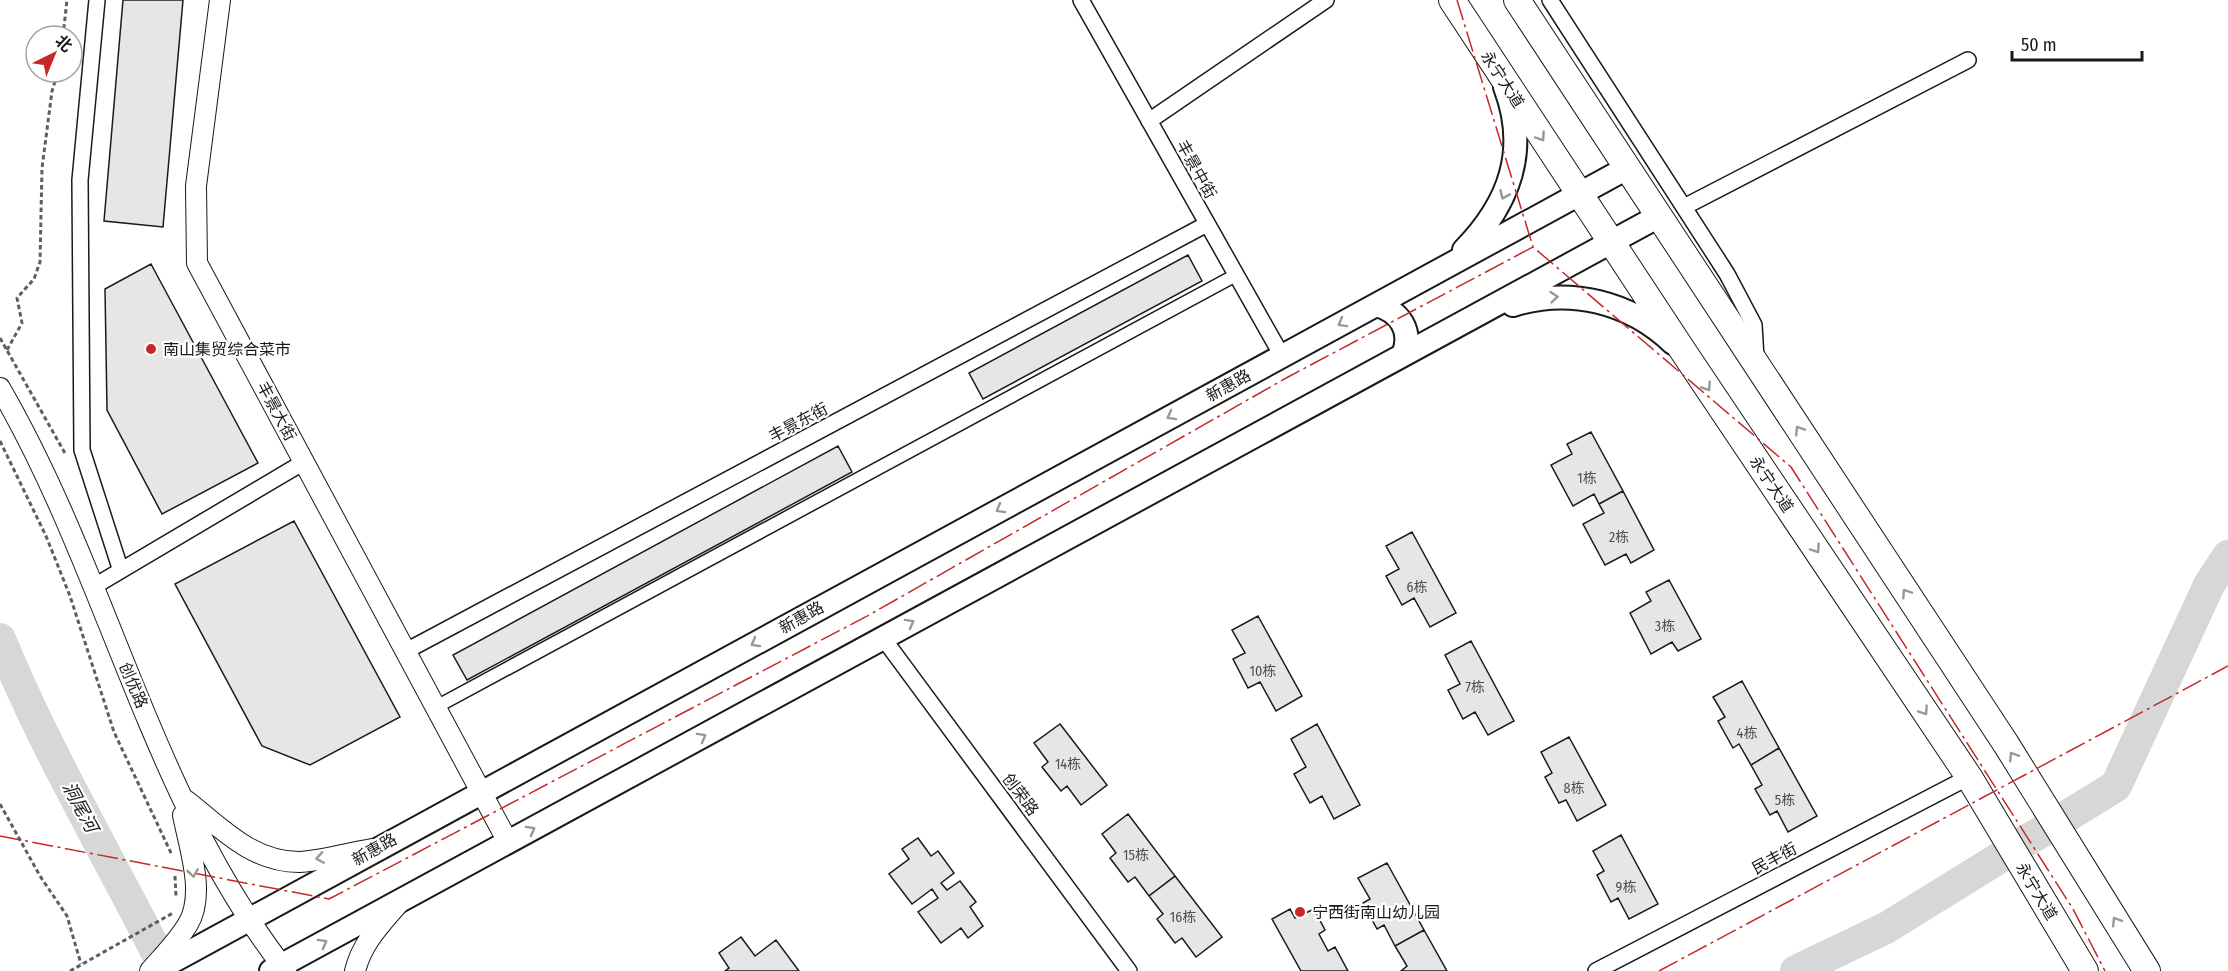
<svg xmlns="http://www.w3.org/2000/svg" width="2228" height="971" font-family="'Fira Sans Condensed','Noto Sans SC',sans-serif">
	<rect width="100%" height="100%" fill="#fff"/>
	<g fill="none" stroke-linecap="round" stroke-linejoin="round">
		<path stroke="#d7d7d7" stroke-width="32" d="M0,639c47,115 111,221 166,332
			M2064,818l52,-32 93,-201 19,-29
			M2021,844l25,-15
			M1796,971l90,-43 118,-73"/>
	</g>
	<path fill="#e6e6e6" stroke="#1a1a1a" stroke-width="1.5" d="M123,0h60l-20,227 -59,-6z
		M1188,255l14,26 -219,118 -14,-26z
		M151,264l107,199 -96,51 -55,-104 -2,-121z
		M1591,432l32,59 -24,13 -5,-10 -21,12 -22,-41 21,-11 -5,-10z
		M838,446l14,26 -385,208 -14,-25z
		M1623,491l31,59 -23,13 -5,-9 -21,11 -22,-41 21,-11 -5,-9z
		M294,521l106,196 -90,48 -48,-19 -87,-162z
		M1412,532l44,81 -26,14 -16,-29 -12,7 -16,-29 13,-7 -13,-23z
		M1669,580l32,59 -23,12 -6,-9 -21,12 -21,-41 21,-12 -5,-9z
		M1258,616l44,80 -26,15 -16,-29 -12,6 -15,-29 12,-6 -13,-23z
		M1471,641l43,80 -26,14 -13,-23 -12,7 -15,-29 12,-6 -15,-29z
		M1742,681l37,67 -28,17 -12,-21 -6,4 -15,-27 7,-4 -12,-20z
		M1060,724l47,61 -26,20 -14,-19 -6,5 -19,-24 6,-5 -14,-19z
		M1317,724l43,81 -26,14 -12,-23 -12,7 -16,-29 12,-7 -15,-28z
		M1569,737l37,68 -29,16 -11,-21 -7,3 -14,-26 7,-4 -11,-21z
		M1779,748l38,68 -29,16 -11,-21 -7,4 -15,-26 7,-4 -11,-20z
		M1128,814l47,62 -26,20 -14,-19 -7,5 -18,-24 6,-5 -14,-19z
		M1621,835l37,69 -29,15 -11,-21 -7,4 -14,-27 7,-4 -11,-20z
		M918,838l13,18 7,-5 16,22 -13,10 6,7 13,-9 16,21 -6,5 13,19 -15,12 -7,-10 -20,15 -23,-31 20,-14 -6,-9 -20,15 -23,-30 20,-15 -7,-10z
		M1387,863l37,67 -29,16 -11,-21 -7,4 -14,-26 7,-4 -12,-21z
		M1175,876l47,61 -26,20 -14,-19 -7,5 -18,-24 6,-5 -14,-18z
		M1290,909l5,9 19,-9 11,21 -6,4 9,17 7,-4 13,24h-47l-29,-52z
		M1424,930l23,41h-46l6,-5 -12,-20z
		M741,937l14,19 21,-16 23,31h-74l4,-3 -10,-15z"/>
	<g fill="none" stroke-linecap="round" stroke-linejoin="round">
		<defs>
			<path id="pedestrian" d="M436,707l800,-432"/>
			<path id="minor" d="M97,0l-17,180 2,270 38,118
				M1081,0l201,356
				M1550,0l177,274 27,51 2,33
				M1149,121l177,-121
				M1684,207l284,-147
				M93,587l211,-125
				M883,638l246,333
				M406,651l801,-427
				M1596,971l373,-194"/>
			<path id="tertiary" d="M220,0l-24,186 1,77 311,579
				M0,388c109,188 151,410 286,583
				M187,801c34,27 65,61 112,61 24,-1 49,-9 73,-13
				M150,971c13,-15 28,-30 38,-47 18,-30 1,-77 -5,-109
				M355,971c7,-28 25,-46 43,-67"/>
			<path id="secondary" d="M1464,250c46,-47 65,-100 41,-163
				M1376,305c24,6 37,26 27,50
				M1513,305c57,-18 117,-3 160,38
				M155,971l1472,-803
				M271,971l1388,-755"/>
			<path id="primary" d="M1452,0l233,354 284,423 116,194
				M1517,0l489,744 141,227"/>
		</defs>
		<use href="#pedestrian" stroke="#1a1a1a" stroke-width="15"/>
		<use href="#minor" stroke="#1a1a1a" stroke-width="18"/>
		<use href="#tertiary" stroke="#1a1a1a" stroke-width="22"/>
		<use href="#secondary" stroke="#1a1a1a" stroke-width="26"/>
		<use href="#primary" stroke="#1a1a1a" stroke-width="28"/>
		<path stroke="#5f5f5f" stroke-width="3" stroke-dasharray="4.5 3" stroke-linecap="butt" d="M63,36l4,-36
			M0,338l66,117
			M7,350l15,-27 -5,-25 17,-19 6,-17 2,-94 10,-77 6,-19
			M0,441l46,95 24,60 44,136 58,123
			M0,804l40,72 27,40 14,48
			M175,876l1,21
			M70,971l103,-58"/>
		<use href="#pedestrian" stroke="#fff" stroke-width="12"/>
		<use href="#minor" stroke="#fff" stroke-width="15"/>
		<use href="#tertiary" stroke="#fff" stroke-width="20"/>
		<use href="#secondary" stroke="#fff" stroke-width="22"/>
		<use href="#primary" stroke="#fff" stroke-width="26"/>
		<path stroke="#c62828" stroke-width="1.5" stroke-dasharray="21 4.5 3 4.5" stroke-linecap="butt" d="M1457,0l76,247 258,220 282,442 32,62
			M0,836l329,63 540,-284 419,-238 245,-130
			M1659,971l569,-305"/>
	</g>
	<defs><path id="oneway-chevron" d="M-2-3.5L2.5 0L-2 3.5" fill="none" stroke-width="1.6" stroke-linecap="round" stroke-linejoin="round" transform="scale(1.5)"/></defs>
	<g stroke="#989898">
		<use href="#oneway-chevron" transform="translate(1541 137) rotate(56)"/>
		<use href="#oneway-chevron" transform="translate(1504 195) rotate(114)"/>
		<use href="#oneway-chevron" transform="translate(1554 297) rotate(-5)"/>
		<use href="#oneway-chevron" transform="translate(1342 323) rotate(151)"/>
		<use href="#oneway-chevron" transform="translate(1707 387) rotate(56)"/>
		<use href="#oneway-chevron" transform="translate(1171 416) rotate(151)"/>
		<use href="#oneway-chevron" transform="translate(1799 430) rotate(-123)"/>
		<use href="#oneway-chevron" transform="translate(1000 509) rotate(151)"/>
		<use href="#oneway-chevron" transform="translate(1816 549) rotate(56)"/>
		<use href="#oneway-chevron" transform="translate(1906 593) rotate(-123)"/>
		<use href="#oneway-chevron" transform="translate(910 623) rotate(-29)"/>
		<use href="#oneway-chevron" transform="translate(755 643) rotate(151)"/>
		<use href="#oneway-chevron" transform="translate(1924 711) rotate(56)"/>
		<use href="#oneway-chevron" transform="translate(702 737) rotate(-29)"/>
		<use href="#oneway-chevron" transform="translate(2013 756) rotate(-122)"/>
		<use href="#oneway-chevron" transform="translate(531 830) rotate(-29)"/>
		<use href="#oneway-chevron" transform="translate(320 858) rotate(171)"/>
		<use href="#oneway-chevron" transform="translate(193 873) rotate(81)"/>
		<use href="#oneway-chevron" transform="translate(2116 921) rotate(-122)"/>
		<use href="#oneway-chevron" transform="translate(323 943) rotate(-29)"/>
	</g>
	<g fill="#c62828" stroke="#fff" stroke-width="2">
		<circle cx="151" cy="349" r="6"/>
		<circle cx="1300" cy="912" r="6"/>
	</g>
	<g text-anchor="middle" stroke-width="4.5" stroke-linejoin="round" paint-order="stroke">
		<g font-size="14" fill="#4d4d4d">
			<text x="1587" y="483">1栋</text>
			<text x="1619" y="542">2栋</text>
			<text x="1417" y="592">6栋</text>
			<text x="1665" y="631">3栋</text>
			<text x="1263" y="676">10栋</text>
			<text x="1475" y="692">7栋</text>
			<text x="1747" y="738">4栋</text>
			<text x="1068" y="769">14栋</text>
			<text x="1574" y="793">8栋</text>
			<text x="1785" y="805">5栋</text>
			<text x="1136" y="860">15栋</text>
			<text x="1626" y="892">9栋</text>
			<text x="1183" y="922">16栋</text>
		</g>
		<g font-size="16" fill="#1a1a1a" stroke="#fff">
			<text transform="translate(1503 79) rotate(57)" y="6">永宁大道</text>
			<text transform="translate(1197 169) rotate(61)" y="6">丰景中街</text>
			<text transform="translate(1228 385) rotate(-29)" y="6">新惠路</text>
			<text transform="translate(277 411) rotate(62)" y="6">丰景大街</text>
			<text transform="translate(798 422) rotate(-28)" y="6">丰景东街</text>
			<text transform="translate(1772 484) rotate(56)" y="6">永宁大道</text>
			<text transform="translate(801 617) rotate(-29)" y="6">新惠路</text>
			<text transform="translate(134 685) rotate(67)" y="6">创优路</text>
			<text transform="translate(1021 794) rotate(53)" y="6">创荣路</text>
			<text transform="translate(374 849) rotate(-29)" y="6">新惠路</text>
			<text transform="translate(1774 858) rotate(-28)" y="6">民丰街</text>
			<text transform="translate(2037 891) rotate(59)" y="6">永宁大道</text>
		</g>
		<g font-size="16" fill="#1a1a1a" stroke="#fff" text-anchor="start">
			<text x="163" y="355">南山集贸综合菜市</text>
			<text x="1312" y="918">宁西街南山幼儿园</text>
		</g>
		<g font-size="18" font-style="italic" fill="#1a1a1a" stroke="#fff">
			<text transform="translate(80 807) rotate(62)" y="6">洞尾河</text>
		</g>
	</g>
	<g transform="translate(54 54) rotate(43)"><circle r="28" fill="#ffffff" stroke="#a3a3a3" stroke-width="1.5"/>
	<path d="M0-4.5L10 22L0 15L-10 22Z" fill="#c62828"/>
	<text y="-9" font-size="16" font-weight="bold" text-anchor="middle" fill="#1a1a1a">北</text>
	</g>
	<path d="M2012 51v9h130v-9" fill="none" stroke="#1a1a1a" stroke-width="3"/>
	<text x="2021" y="51" font-size="18" fill="#1a1a1a" stroke="#ffffff" stroke-width="4.5" paint-order="stroke">50 m</text>
</svg>
